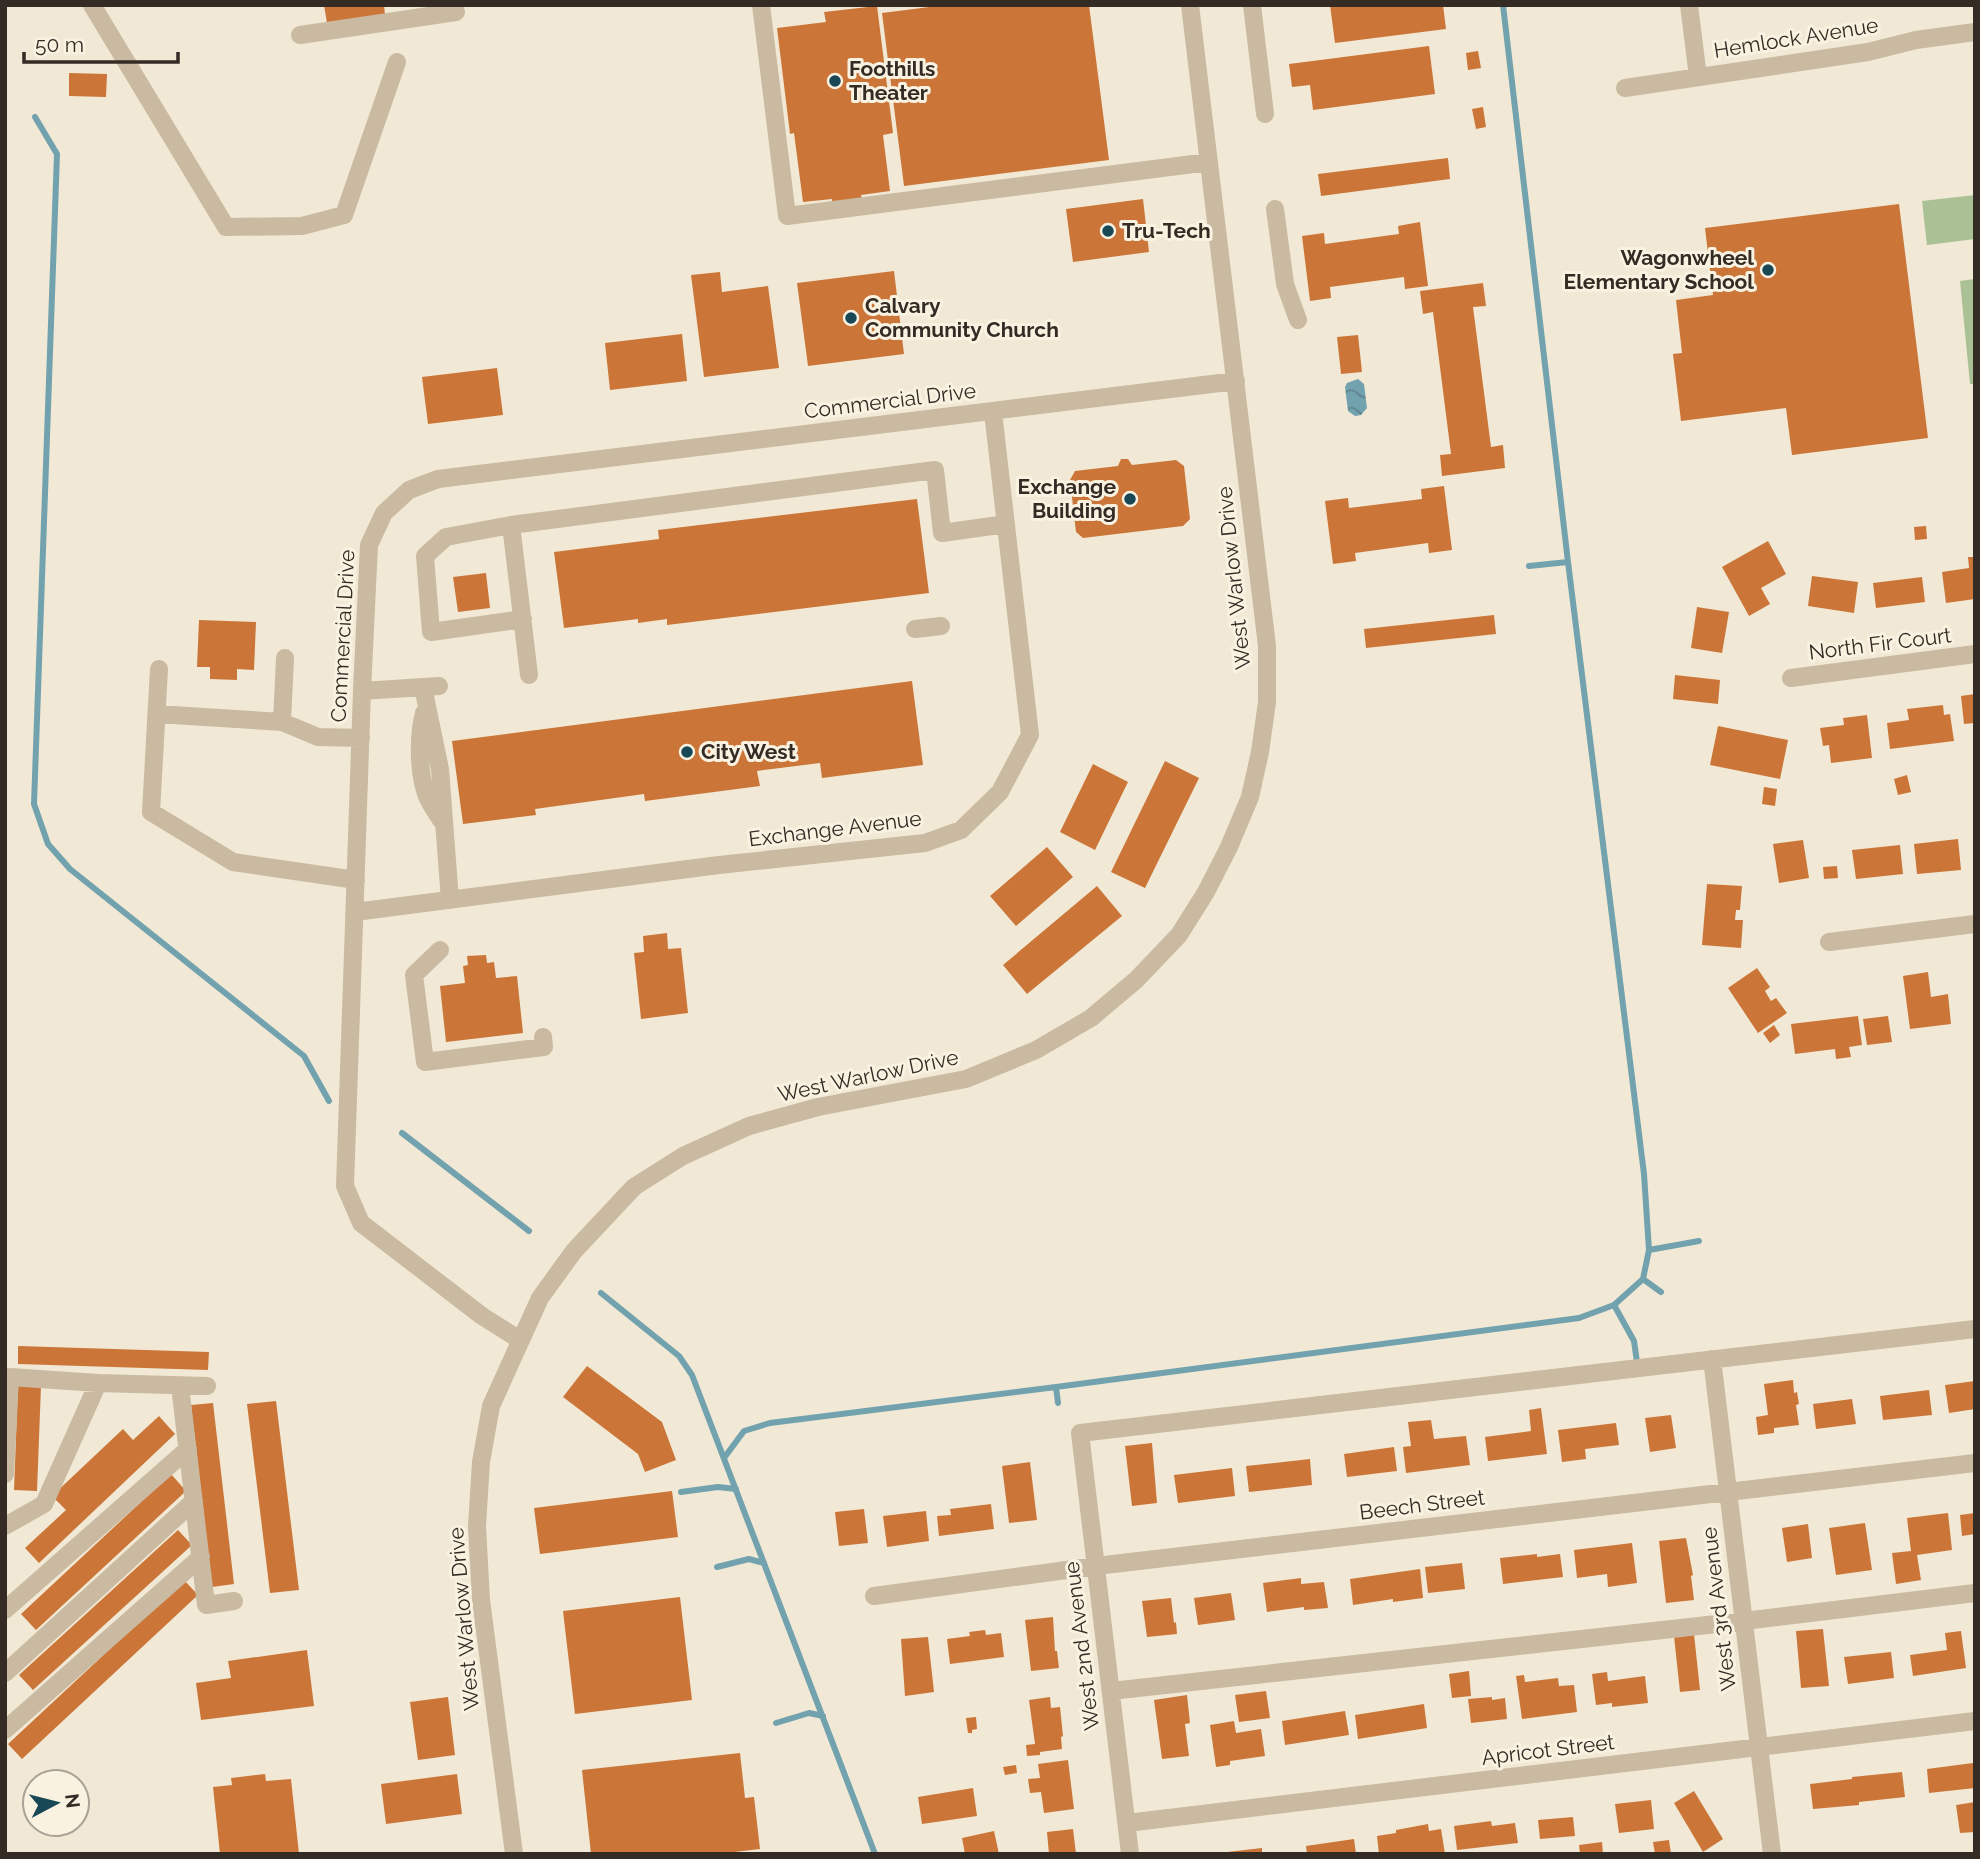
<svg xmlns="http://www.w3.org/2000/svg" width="1980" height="1859" font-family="Raleway,sans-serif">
	<defs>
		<pattern id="water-waves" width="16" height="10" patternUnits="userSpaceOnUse" patternTransform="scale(1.75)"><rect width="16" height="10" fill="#73a2af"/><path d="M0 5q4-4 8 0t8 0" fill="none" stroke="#5f848e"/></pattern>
	</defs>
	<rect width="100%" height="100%" fill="#f1e9d5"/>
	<path fill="#aac095" d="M1975,195v44l-48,6 -5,-44z
		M1975,279v105h-5l-10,-103z"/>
	<path fill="url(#water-waves)" d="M1358,379l6,5 3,24 -6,7 -6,1 -7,-5 -3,-24 2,-4z"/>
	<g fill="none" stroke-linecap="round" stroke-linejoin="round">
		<path stroke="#73a2af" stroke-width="6" d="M35,117l22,37 -23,650 14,40 22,25 234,187 25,45
			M1529,566l39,-4
			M402,1133l127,98
			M1649,1250l50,-9
			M1643,1279l18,13
			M601,1293l78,63 13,19 183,479
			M1614,1305l20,36 3,21
			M1056,1387l2,16
			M724,1458l20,-27 26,-8 286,-36 523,-69 35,-13 29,-26 6,-29 -5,-76 -76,-612 -65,-557
			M681,1492l37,-5 18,2
			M717,1567l32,-8 15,4
			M776,1723l33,-10 14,3"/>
	</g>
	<path fill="#cb7638" d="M324,5h60l1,10 -58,8z
		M945,5h144l20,155 -205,26 -22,-173z
		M1330,5h113l3,24 -111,14z
		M877,6l16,127 -10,2 7,56 -29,4 2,9 -30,4 -1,-9 -29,3 -9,-69 -4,1 -13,-106 49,-6 -2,-10z
		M1429,46l6,48 -122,16 -3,-25 -18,2 -3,-23z
		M1478,51l3,17 -13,2 -2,-17z
		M69,73l38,1 -1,23 -37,-1z
		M1483,107l3,20 -10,2 -4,-20z
		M1448,158l2,21 -129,17 -3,-22z
		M1143,199l6,53 -76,10 -7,-53z
		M1899,204l29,234 -136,17 -6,-47 -105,13 -8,-67 9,-1 -6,-53 37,-5 -8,-67z
		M1420,222l8,64 -23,3 -1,-12 -74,10 1,11 -21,3 -8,-65 22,-3 1,11 74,-10 -1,-8z
		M894,271l10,83 -96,12 -11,-83z
		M720,272l2,20 46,-6 11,82 -75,9 -13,-102z
		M1483,283l3,23 -13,1 18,140 12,-2 2,23 -63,8 -2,-21 11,-1 -18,-142 -10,2 -3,-23z
		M682,334l5,47 -77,9 -5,-47z
		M1358,335l4,37 -21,2 -4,-37z
		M497,368l6,47 -75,9 -6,-47z
		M1121,459h7l4,6 44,-5 8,6 6,53 -7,7 -100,12 -7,-6 -6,-52 5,-9 43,-5z
		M1444,486l8,64 -23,3 -1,-10 -73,10 1,8 -23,3 -8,-63 23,-3 1,10 73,-9 -1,-10z
		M917,499l12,94 -262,32v-6l-29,4v-4l-74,9 -10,-76 105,-13 -1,-9z
		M1926,526l1,13 -12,1 -1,-13z
		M1768,541l18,33 -25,14 9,16 -21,12 -27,-49z
		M1968,557h7v42l-29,4 -4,-31 27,-4z
		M486,573l4,35 -32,4 -5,-35z
		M1812,576l46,6 -4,31 -46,-7z
		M1922,577l3,25 -49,6 -3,-25z
		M1697,607l32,5 -7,41 -31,-5z
		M1494,615l2,19 -130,14 -2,-19z
		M199,620l57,2 -2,48 -17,-1v11l-27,-1v-12h-13z
		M1675,675l45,5 -2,24 -45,-5z
		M912,681l11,84 -101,13 -2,-15 -63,8 3,15 -115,15 -1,-7 -109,15 1,6 -73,9 -11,-83z
		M1975,694v29l-11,1 -3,-28z
		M1943,705l1,10 6,-1 4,27 -64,8 -3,-26 22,-3 -2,-11z
		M1867,715l5,43 -41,5 -2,-18 -6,1 -3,-18 24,-3 -1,-7z
		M1718,726l70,14 -8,39 -70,-14z
		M1165,761l34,17 -54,110 -34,-16z
		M1093,764l35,18 -33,68 -35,-18z
		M1907,775l4,17 -13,3 -4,-16z
		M1764,787l13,2 -2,17 -13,-2z
		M1958,839l3,31 -44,4 -3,-30z
		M1803,840l6,38 -30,5 -6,-39z
		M1900,845l3,29 -47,5 -4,-29z
		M1047,847l26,30 -57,49 -26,-30z
		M1837,866l1,12 -14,1 -1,-12z
		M1707,884l35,2 -2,24h-4l-1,10h8l-2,28 -39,-3z
		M1097,886l25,30 -95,78 -24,-29z
		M667,933l1,16 13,-1 7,65 -47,6 -7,-66 10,-1 -1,-16z
		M486,955l1,8 7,-1 2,16 21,-2 6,57 -77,9 -6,-56 25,-3 -2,-17 5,-1 -1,-9z
		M1757,968l13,19 -5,4 6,10 5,-3 11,15 -29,20 -30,-45z
		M1928,972l3,25 17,-3 3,30 -41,5 -7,-53z
		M1858,1016l4,29 -13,2 2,10 -15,2 -1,-10 -40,5 -4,-30z
		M1888,1016l4,26 -25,3 -4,-26z
		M1774,1025l6,10 -10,8 -7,-10z
		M18,1346l191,6 -1,18 -190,-6z
		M587,1366l75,56 14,38 -31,12 -7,-18 -75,-57z
		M1793,1380l1,13 3,-1 2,12 -3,1 3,20 -25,3v5l-16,2 -2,-18 12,-2 -4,-31z
		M1975,1381v28l-26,4 -4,-28z
		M18,1385l23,1 -4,105 -23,-1z
		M1929,1390l3,25 -49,5 -3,-24z
		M1852,1399l4,25 -40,5 -3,-25z
		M276,1401l23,189 -29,3 -23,-189z
		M213,1403l21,181 -22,3 -21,-182z
		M1541,1408l6,46 -59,7 -3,-24 46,-6 -2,-21z
		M1671,1415l5,33 -26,4 -5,-34z
		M159,1416l16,18 -136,129 -14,-15 41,-38 -14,-14 71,-67 10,11z
		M1431,1420l3,19 32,-3 4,29 -64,8 -3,-26 8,-1 -3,-24z
		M1616,1423l3,22 -34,4 1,10 -24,3 -4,-32z
		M1152,1443l5,60 -25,3 -7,-60z
		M1394,1447l3,24 -50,6 -3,-23z
		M1310,1459l2,26 -63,7 -3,-26z
		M1030,1462l7,58 -28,3 -7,-57z
		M1232,1468l3,28 -57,7 -4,-28z
		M171,1474l15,17 -150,139 -15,-16z
		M672,1491l6,46 -138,17 -6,-46z
		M991,1504l3,25 -55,7 -2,-20 14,-1 -1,-6z
		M864,1509l4,34 -29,3 -4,-34z
		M926,1511l3,30 -42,6 -4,-31z
		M1948,1513l4,37 -35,5 4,25 -25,4 -4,-31 19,-2 -4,-33z
		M1975,1513v21l-13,2 -2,-21z
		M1865,1523l7,47 -36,5 -7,-47z
		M1808,1524l4,34 -25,4 -5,-34z
		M178,1530l14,15 -159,145 -14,-15z
		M1686,1538l7,37 -2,1 3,24 -28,3 -7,-62z
		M1632,1543l5,40 -29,4 -1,-13 -30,4 -3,-28z
		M1537,1554v3l23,-3 3,23 -60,7 -3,-26z
		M1462,1563l3,26 -37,4 -3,-26z
		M1420,1569l3,29 -30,4v-3l-40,6 -3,-26z
		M1301,1578v6l23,-2 4,26 -24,2v-3l-37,5 -4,-29z
		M184,1580l14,15 -176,164 -14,-15z
		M1231,1593l4,27 -37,5 -4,-27z
		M680,1597l12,103 -117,14 -12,-103z
		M1171,1598l3,25 2,-1 1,12 -30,3 -5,-36z
		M1053,1617l2,34h2l2,17 -28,3 -6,-51z
		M1823,1629l6,57 -28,2 -5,-57z
		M985,1630l1,5 15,-2 3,24 -54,7 -3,-25 23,-3 -1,-4z
		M1961,1631l5,37 -53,8 -3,-21 37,-5 -2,-17z
		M1694,1634l6,56 -20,2 -6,-56z
		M928,1637l6,55 -29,4 -4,-57z
		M307,1650l7,56 -113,14 -5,-37 35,-5 -3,-17z
		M1891,1652l3,26 -46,6 -4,-27z
		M1469,1671l2,25 -19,2 -3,-24z
		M1607,1672l1,9 37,-5 3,27 -36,4v-4l-16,2 -4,-31z
		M1524,1675l1,7 33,-4 1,8 15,-1 3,27 -55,7 -6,-43z
		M1266,1691l4,27 -31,4 -4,-27z
		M1187,1695l3,28 -5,1 4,32 -27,3 -8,-59z
		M448,1697l7,58 -37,5 -8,-58z
		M1050,1697l1,11 9,-1 3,29 -2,1 1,12 -22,3v3l-13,1 -1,-11 9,-1 -6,-44z
		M1492,1697v3l13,-2 2,21 -36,4 -3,-24z
		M1424,1704l3,24 -69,11 -3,-24z
		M1345,1711l4,24 -64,10 -3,-24z
		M976,1717l1,12 -5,1v3h-4l-2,-15z
		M1234,1721l2,12 25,-4 4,27 -35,5v4l-14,2 -6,-42z
		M740,1753l5,45 9,-1 6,52 -43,5h-126l-9,-84z
		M1068,1760l6,49 -30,4 -3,-21 -11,1 -2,-14 12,-1 -2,-14z
		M1973,1763l2,25 -46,5 -2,-24z
		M1016,1765l1,8 -12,2 -2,-8z
		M1902,1772l3,25 -46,5v3l-46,4 -3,-25 42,-5v-2z
		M265,1774l1,7 25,-2 8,75h-79l-7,-67 19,-2 -1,-7z
		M457,1774l5,40 -76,10 -5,-40z
		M973,1788l4,28 -55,8 -4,-27z
		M1694,1791l29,48 -20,13 -29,-49z
		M1651,1800l3,29 -35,4 -4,-29z
		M1975,1802v30l-15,1 -4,-28z
		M1573,1817l2,19 -35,3 -2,-19z
		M1491,1821l1,5 23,-3 3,20 -61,7 -3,-24z
		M1428,1824l1,7 12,-2 4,25h-66l-2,-18 19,-3v-3z
		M1073,1829l3,25h-27l-2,-22z
		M994,1831l5,23h-34l-3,-16z
		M1354,1839l2,15h-49l-1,-8z
		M1669,1840l2,14h-16l-2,-12z
		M1602,1842l1,12h-23l-1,-9z
		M1262,1848v6h-35v-2z"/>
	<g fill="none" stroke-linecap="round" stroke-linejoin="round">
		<path stroke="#c9baa1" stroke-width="18" d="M92,5l134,222 76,-1 42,-11 53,-153
			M761,5l26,211 422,-54
			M1252,5l13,109
			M1689,5l9,72
			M300,35l156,-23
			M1625,88l243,-36 48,-12 59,-8
			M1275,209l10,75 13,36
			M511,525l-65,12 -21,19 6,76 92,-13
			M915,629l26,-3
			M159,669l-8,143 82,50 123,18
			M529,675l-18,-150 424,-55 7,63 64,-9
			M1791,678l184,-24
			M423,687l17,82 10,131
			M362,691l77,-5
			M424,713c-6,22 -6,61 3,83 3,8 9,16 14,24
			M157,714l125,8 36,15 43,1
			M282,722l3,-64
			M355,912l364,-47 206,-22 36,-13 39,-38 30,-57 -37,-323
			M1829,942l146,-18
			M440,950l-26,25 11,87 119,-15 -1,-10
			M520,1340l-38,-24 -121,-93 -16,-37 17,-495 7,-146 15,-32 25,-23 29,-11 798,-98
			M1712,1359l60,495
			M180,1386l26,219 28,-4
			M5,1474l5,-97 88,6 109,3
			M5,1526l39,-22 54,-121
			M874,1596l222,-30 879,-103
			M5,1610l183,-161
			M5,1673l189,-172
			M1111,1691l633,-70 231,-28
			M5,1730l196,-173
			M1127,1823l848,-102
			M514,1854l-33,-254 -4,-74 4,-64 10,-56 49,-108 34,-47 60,-64 49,-31 66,-30 69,-19 148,-28 70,-29 55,-32 45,-38 43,-45 27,-43 23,-45 21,-50 10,-45 7,-50v-56l-77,-641
			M1130,1854l-50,-421 895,-104"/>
	</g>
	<g fill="#184756" stroke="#f9f2e1" stroke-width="2.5">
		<circle cx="835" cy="81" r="7"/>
		<circle cx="1108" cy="231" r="7"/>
		<circle cx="1768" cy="270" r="7"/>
		<circle cx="851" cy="318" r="7"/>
		<circle cx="1130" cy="499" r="7"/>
		<circle cx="687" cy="752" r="7"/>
	</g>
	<g text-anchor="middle" stroke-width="6" stroke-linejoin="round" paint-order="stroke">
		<g font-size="21" fill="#332b24" stroke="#f9f2e1">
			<text transform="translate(1796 38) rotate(-9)" y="7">Hemlock Avenue</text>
			<text transform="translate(890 401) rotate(-7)" y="7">Commercial Drive</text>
			<text transform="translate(1234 578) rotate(-96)" y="7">West Warlow Drive</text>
			<text transform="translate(343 636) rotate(-87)" y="7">Commercial Drive</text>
			<text transform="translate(1880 644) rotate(-7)" y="7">North Fir Court</text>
			<text transform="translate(835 829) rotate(-7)" y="7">Exchange Avenue</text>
			<text transform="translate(868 1076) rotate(-12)" y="7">West Warlow Drive</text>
			<text transform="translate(1422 1505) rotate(-7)" y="7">Beech Street</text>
			<text transform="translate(1719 1609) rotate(-97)" y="7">West 3rd Avenue</text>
			<text transform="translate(464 1619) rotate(-95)" y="7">West Warlow Drive</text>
			<text transform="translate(1082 1646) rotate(-97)" y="7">West 2nd Avenue</text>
			<text transform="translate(1548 1750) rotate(-7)" y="7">Apricot Street</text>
		</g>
		<g font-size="21" font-weight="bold" fill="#332b24" stroke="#f9f2e1" text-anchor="start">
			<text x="849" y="76">Foothills<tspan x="849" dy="24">Theater</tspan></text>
			<text x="1122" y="238">Tru-Tech</text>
			<text x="1754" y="265" text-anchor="end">Wagonwheel<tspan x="1754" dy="24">Elementary School</tspan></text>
			<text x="865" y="313">Calvary<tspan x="865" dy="24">Community Church</tspan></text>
			<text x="1116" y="494" text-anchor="end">Exchange<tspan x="1116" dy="24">Building</tspan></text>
			<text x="701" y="759">City West</text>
		</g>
	</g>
	<rect width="1980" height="1859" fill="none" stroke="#332b24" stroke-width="14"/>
	<g transform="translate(56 1803) rotate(83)"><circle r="33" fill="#f9f2e1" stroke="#aaa295" stroke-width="2"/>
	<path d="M0-5L12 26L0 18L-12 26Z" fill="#184756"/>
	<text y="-10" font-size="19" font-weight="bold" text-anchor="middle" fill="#332b24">N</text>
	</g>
	<path d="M24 52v10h154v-10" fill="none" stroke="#332b24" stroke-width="3.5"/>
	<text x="35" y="52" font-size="21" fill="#332b24" stroke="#f9f2e1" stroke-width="5" paint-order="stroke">50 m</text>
</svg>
